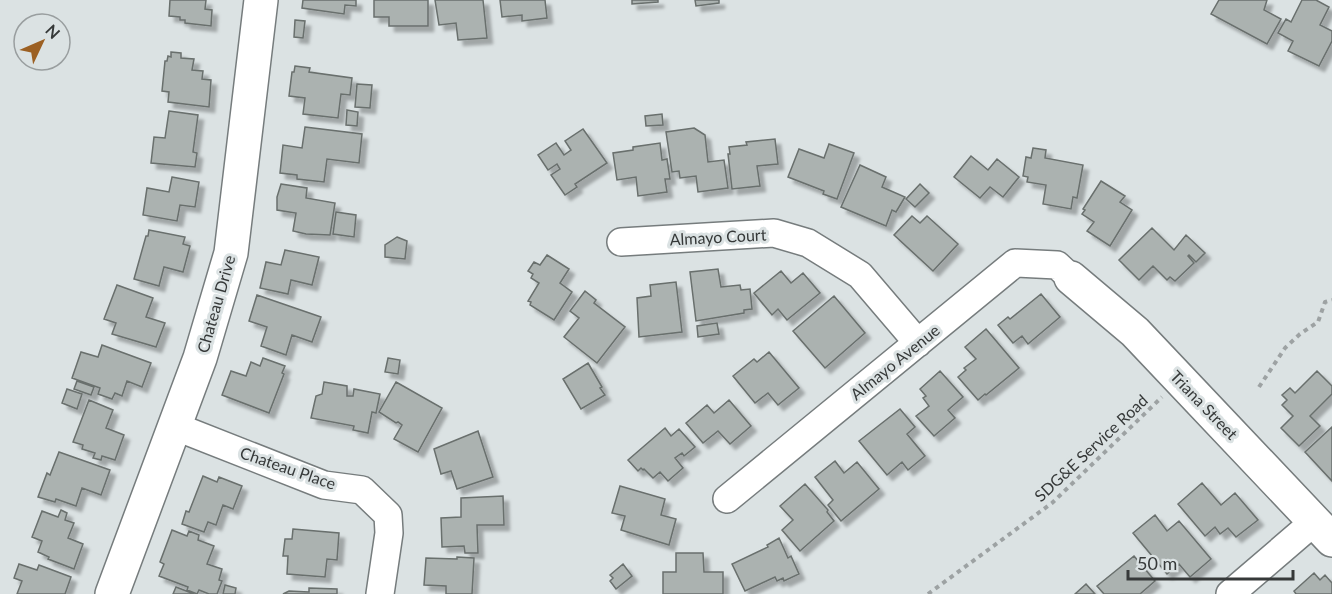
<svg xmlns="http://www.w3.org/2000/svg" width="1332" height="594" font-family="Lato,sans-serif">
	<defs>
		<filter id="shadow"><feDropShadow dx="5.5" dy="5.5" stdDeviation="1.5" flood-color="#0004"/></filter>
	</defs>
	<rect width="100%" height="100%" fill="#dbe2e3"/>
	<path fill="#abb2b0" stroke="#696f6d" stroke-width="1.5" filter="url(#shadow)" d="M170,0h36l-1,9 7,1 -1,16 -26,-3v-3h-5v-3l-11,-1z
		M303,0h53v6l-11,-1 -1,9 -42,-6z
		M374,0h54v26h-39v-9h-15z
		M435,0h48l4,38 -29,2 -2,-17 -17,2z
		M500,0h45l2,18 -25,3v-6l-20,2z
		M632,0h26v2l-26,2z
		M695,0h24v3l-23,3z
		M1219,0h48l-3,10 17,9 -14,25 -56,-30z
		M1302,0h14l13,7 -9,18 12,6v10l-13,25 -31,-15 5,-10 -15,-8 8,-14 5,3z
		M295,20l10,1 -2,17 -9,-1z
		M171,52l10,1v5l13,1 -2,11 11,1 -1,8 9,1 -2,27 -41,-5 1,-10 -7,-1 3,-30h2l1,-5 3,1z
		M295,66l15,2 -1,4 43,6 -2,17 -9,-1 -3,24 -35,-4 2,-16 -16,-2 3,-24h2z
		M357,84l15,1 -2,23 -15,-1z
		M347,110l11,2 -1,14 -11,-1z
		M169,111l29,4 -5,37 4,1 -2,14 -44,-4 3,-26 11,1z
		M662,114l1,11 -17,1 -1,-10z
		M305,127l57,7 -3,29 -32,-4 -3,23 -27,-3v-4l-17,-2 3,-28 19,3z
		M694,128l11,7 3,27 16,-2 4,28 -30,4 -2,-16 -16,2 -1,-7 -7,1 -6,-40z
		M583,129l24,34 -32,21 2,3 -12,8 -14,-20 9,-6 -3,-5 -9,6 -10,-15 18,-12 8,12 7,-5 -6,-9z
		M775,139l3,25 -21,2 3,20 -28,3 -4,-35h2l-1,-7 18,-2 -1,-3z
		M660,143l2,17 5,-1 3,20h-5l2,13 -29,4 -2,-19 -19,3 -4,-27 20,-3v-3z
		M829,144l25,9 -17,46 -14,-5 1,-3 -36,-14 11,-28 25,9z
		M1033,148l13,2 -1,8 38,7 -6,33 -4,-1 -2,12 -28,-5 3,-19 -19,-3 1,-5 -5,-1 3,-19 5,1z
		M971,156l17,14 9,-11 22,18 -16,20 -13,-10 -10,11 -26,-21z
		M860,165l26,12 -4,10 23,10 -9,15 -4,-2 -6,16 -45,-19z
		M172,177l27,5 -4,25 -15,-2 -3,16 -34,-6 4,-27 22,4z
		M1101,181l24,15 -5,6 12,8 -22,36 -23,-15 7,-9 -12,-8 3,-4 -2,-1z
		M281,184l26,4 -1,10 29,5 -5,32 -24,-1 -13,-3 3,-18 -19,-3v-13z
		M920,184l9,9 -14,14 -9,-8z
		M336,212l20,3 -2,22 -21,-3z
		M912,216l8,7 7,-7 31,28 -25,27 -39,-36z
		M1152,228l22,22 12,-15 19,18 -9,9 -7,-7 -1,1 6,7 -19,18 -5,-4 -3,3 -14,-14 -14,14 -20,-20z
		M149,230l36,7 -2,7 7,2 -7,26 -19,-5 -5,19 -25,-7 12,-43h2z
		M397,237l10,4 -2,18 -20,-2v-12z
		M285,250l34,7 -7,28 -21,-5 -3,14 -28,-6 6,-26 15,3z
		M547,255l22,14 -9,14 12,9 -18,28 -24,-15 1,-3 -3,-1 11,-18 -8,-5 2,-4 -5,-3 6,-9 6,3z
		M718,269l3,18 19,-2 1,5 9,-1 2,20 -8,1v3l-48,8 -6,-49z
		M781,271l10,12 12,-10 17,20 -33,27 -9,-11 -6,6 -18,-22z
		M676,282l6,50 -43,5 -2,-39 14,-2 -1,-11z
		M117,285l36,13 -7,19 19,6 -9,24 -44,-13 4,-11 -12,-4z
		M585,291l11,9 -2,3 31,24 -28,36 -33,-26 15,-19 -9,-7z
		M1041,294l19,23 -32,27 -6,-8 -9,7 -15,-18 10,-8 2,2z
		M257,295l64,22 -9,25 -20,-7 -6,20 -25,-9 6,-19 -18,-6z
		M834,296l31,37 -40,35 -32,-37z
		M717,323l2,11 -21,3 -1,-11z
		M986,329l33,39 -33,27 -1,-1 -7,6 -20,-23 8,-7 -2,-2 12,-9 -11,-12z
		M102,345l49,18 -9,24 -15,-6 -5,15 -7,-3 -3,6 -14,-5 2,-6 -28,-10 9,-26 17,5z
		M769,352l30,36 -21,17 -10,-12 -13,10 -22,-27 21,-17 3,3z
		M263,358l22,8 -3,7 2,1 -15,39 -47,-18 9,-24 15,5 5,-14 9,4z
		M388,358l12,2 -2,14 -13,-2z
		M588,363l14,24 -2,1 5,7 -24,14 -18,-30z
		M940,371l23,26 -15,13 7,8 -21,18 -18,-20 13,-10 -6,-8 3,-2 -6,-7z
		M1317,371l15,15v8l-22,22 10,10 -21,20 -18,-18 12,-12 -11,-11 5,-5 -5,-5 8,-7 5,5z
		M77,381l17,6 -3,8 -17,-6z
		M324,382l23,4v10h6l1,-7 26,5 -4,19 -4,-1 -4,21 -15,-3 1,-4 -43,-8 5,-22 6,-2z
		M396,382l46,26 -24,44 -24,-13 8,-14 -4,-3 -2,1 -17,-11z
		M67,389l15,5 -5,15 -15,-6z
		M89,400l24,10 -7,18 18,7 -9,25 -13,-4 -1,4 -8,-2 2,-5 -13,-4 1,-4 -10,-3z
		M729,400l22,26 -21,18 -12,-13 -15,12 -17,-20 21,-18 7,8z
		M900,409l15,18 -8,7 18,22 -17,14 -6,-8 -15,13 -28,-34z
		M1332,427v54l-27,-29z
		M665,428l6,8 8,-7 16,18 -11,9 -2,-3 -7,5 8,10 -15,13 -8,-9 -7,6 -9,-9 -1,1 -2,-2 -3,3 -10,-11z
		M478,431l15,46 -36,12 -6,-18 -10,3 -7,-25z
		M59,452l51,18 -9,25 -19,-7 -6,18 -20,-7 -1,3 -17,-5 9,-24 3,2z
		M835,461l9,12 13,-11 22,27 -38,32 -13,-16 5,-5 -18,-23z
		M203,476l14,6 2,-5 23,9 -9,23 -10,-4 -7,20 -8,-3 -4,10 -22,-8 4,-13 3,1z
		M1202,483l19,22 14,-12 23,27 -22,17 -8,-9 -8,6 -5,-7 -10,9 -27,-32z
		M805,484l23,26 -1,2 7,9 -34,30 -18,-21 11,-10 -13,-14z
		M620,486l45,13 -4,16 15,4 -7,26 -48,-15 4,-14 -13,-3z
		M503,496l1,29h-27l1,28h-13l-1,-7 -22,1 -1,-29 20,-1v-19z
		M61,510l6,3 -2,7 9,3 -6,15 15,6 -9,25 -26,-10 1,-2 -11,-5 4,-11 -10,-4 10,-26 16,6z
		M1155,515l12,16 12,-10 32,38 -21,18 -11,-13 -12,10 -34,-41z
		M293,529l46,4 -2,27 -10,-1 -2,18 -38,-3 1,-18h-5l2,-17h7z
		M172,530l15,6 2,-5 10,4 -1,5 16,6 -7,18 15,5 -3,11 3,1 -5,13h-8l-10,-4 -2,4 -10,-4 1,-3 -29,-11 5,-12 -4,-2z
		M779,538l9,20 3,-2 8,18 -15,7 -1,-3 -6,3 -2,-4 -30,14 -13,-27 36,-17 -1,-2z
		M676,553h27l1,19h19v22h-60v-22h13z
		M1134,556l21,25 -15,13h-36l-7,-8z
		M457,557l17,1 -2,36h-26v-8l-22,-1 2,-27 31,1z
		M19,564l18,6 2,-5 32,12 -6,17h-48l5,-13 -8,-3z
		M623,564l9,12 -16,13 -6,-8 3,-3 -3,-3z
		M1314,573l6,7 5,-5 7,8v11h-36l-2,-3z
		M1086,584l9,10h-20z
		M225,585l11,3 -1,6h-12z
		M176,587l18,7h-21z
		M309,588l28,1v5h-54l6,-3 20,1z"/>
	<g fill="none" stroke-linecap="round" stroke-linejoin="round">
		<defs>
			<path id="street" d="M621,242l153,-9 34,10 52,32 58,68
				M174,426l150,59 38,5 26,25 1,18 -9,61
				M727,499l288,-236 42,2 14,13
				M1230,594l85,-73"/>
			<path id="secondary" d="M1071,278l64,54 197,208
				M112,594l88,-236 31,-105 30,-253"/>
		</defs>
		<use href="#street" stroke="#767c7d" stroke-width="30"/>
		<use href="#secondary" stroke="#767c7d" stroke-width="36"/>
		<path stroke="#9da2a3" stroke-width="4" stroke-dasharray="4.5 4.5" stroke-linecap="butt" d="M1259,387l26,-39 15,-14 18,-12 7,-20 7,-2
			M928,594l124,-91 110,-106"/>
		<use href="#street" stroke="#fff" stroke-width="27"/>
		<use href="#secondary" stroke="#fff" stroke-width="33"/>
	</g>
	<g text-anchor="middle" stroke-width="6" stroke-linejoin="round" paint-order="stroke">
		<g font-size="16" fill="#363939" stroke="#dbe2e3">
			<text transform="translate(718 237) rotate(-3)" y="6">Almayo Court</text>
			<text transform="translate(216 304) rotate(-74)" y="6">Chateau Drive</text>
			<text transform="translate(895 362) rotate(-39)" y="6">Almayo Avenue</text>
			<text transform="translate(1204 405) rotate(46)" y="6">Triana Street</text>
			<text transform="translate(1091 448) rotate(-43)" y="6">SDG&amp;E Service Road</text>
			<text transform="translate(288 468) rotate(19)" y="6">Chateau Place</text>
		</g>
	</g>
	<g transform="translate(42 42) rotate(46)"><circle r="28" fill="#dbe2e3" stroke="#999e9f" stroke-width="1.5"/>
	<path d="M0-4.5L10 22L0 15L-10 22Z" fill="#9c6023"/>
	<text y="-9" font-size="16" font-weight="bold" text-anchor="middle" fill="#363939">N</text>
	</g>
	<path d="M1128 570v9h165v-9" fill="none" stroke="#363939" stroke-width="3"/>
	<text x="1137" y="570" font-size="18" fill="#363939" stroke="#dbe2e3" stroke-width="4.5" paint-order="stroke">50 m</text>
</svg>
